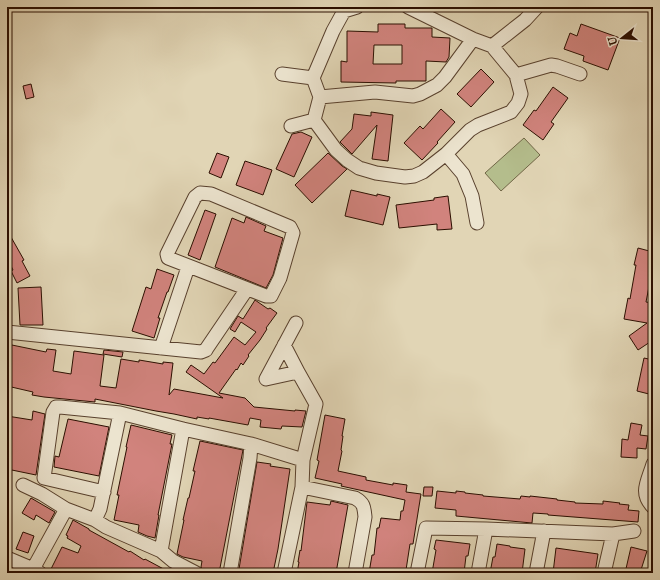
<svg xmlns="http://www.w3.org/2000/svg" width="660" height="580" font-family="'IM FELL Great Primer',serif">
	<rect width="100%" height="100%" fill="#e1d5b5"/>
	<filter id="stains"><feTurbulence type="fractalNoise" baseFrequency=".005" numOctaves="4"/><feColorMatrix values="0 0 0 0 .2 0 0 0 0 .09 0 0 0 0 .02 0 0 0 .5 -.17"/></filter>
	<radialGradient id="worn" r=".72"><stop offset=".6" stop-color="#630" stop-opacity="0"/><stop offset="1" stop-color="#630" stop-opacity=".3"/></radialGradient>
	<path fill="#b4bd8c" stroke="#706646" d="M524,138l16,17 -39,36 -16,-18z"/>
	<path fill="#d1837d" stroke="#2b0e00" fill-rule="evenodd" d="M378,24h27v4h27v9l18,1 -1,19 -3,5 -20,-1v20h-30v2l-55,-1v-21l6,1v-31l31,1zM374,45h28v19h-29z
		M581,24l39,14 -12,32 -25,-9 1,-5 -20,-7 6,-16 7,3z
		M481,69l13,13 -23,25 -14,-13z
		M31,84l3,13 -8,2 -3,-13z
		M553,87l15,11 -17,24 3,2 -11,16 -20,-15 11,-15 2,1z
		M441,109l14,13 -18,20 1,1 -16,17 -18,-17 16,-17 3,3z
		M371,112l22,3 -5,46 -16,-2 5,-34 -25,29 -12,-12 12,-13 2,-15 17,2z
		M301,132l11,5 -18,40 -18,-8 16,-35z
		M217,153l12,4 -8,21 -12,-5z
		M328,153l14,13 5,3 -35,34 -17,-18z
		M245,161l27,9 -9,25 -27,-10z
		M351,190l26,6v-2l13,3 -7,28 -38,-9z
		M448,196l4,33 -15,1v-6l-38,4 -3,-23 38,-5v-2z
		M205,210l11,4 -16,46 -12,-5z
		M246,217l20,9 -2,5 19,7 -10,37 -7,13 -51,-21 17,-49 12,5z
		M7,230l17,30 -2,1 8,15 -13,7 -6,-12 2,-1 -6,-12z
		M638,248l15,4v14l-7,36 7,1v8l-4,18 4,6v5l-15,10 -9,-14 18,-13 -23,-4 4,-21 2,1 6,-34h-2z
		M157,269l17,6 -6,17h-1l-9,26h2l-6,20 -22,-7 14,-44 5,2z
		M41,287l2,38h-23l-2,-37z
		M255,300l13,9 2,-1 7,5 -11,15 1,1 -7,11 -12,15 1,1 -6,9 -2,-2 -4,7 -1,-1 -17,24 26,5 9,9 41,4v-1l11,1 -4,16 -20,-1 -1,3 -21,-2 1,-7 -11,-2 -2,7 -39,-7v1l-12,-2v2l-23,-5 -18,-3 -61,-12v3l-51,-5 -12,-2 1,-3 -26,-6v-42l39,8 1,-3 9,1 -3,21 18,3 3,-23 30,4 -4,31 16,2 5,-29 18,3v-2l24,4v-2l10,1 -4,32 5,-6 49,9 -37,-26 5,-7 13,9 9,-12 2,1 19,-26 11,8 11,-13 -15,-10 -6,10 -5,-3 8,-13 5,3z
		M104,350l19,2 -1,5 -19,-3z
		M644,358l9,2v35l-16,-4z
		M33,411l12,3 -9,61 -29,-6v-53l25,4z
		M325,415l20,4 -3,17h1l-2,14 1,1 -4,20 28,6v3l27,5v-2l14,2 -1,7 15,2 -8,50h-3l-4,26h-1l-1,3h-35l3,-18h2l3,-27h2l2,-10 19,2 1,-9h2l2,-11 -64,-14 1,-2 -27,-6 4,-17 -2,-1z
		M68,419l41,8 -10,49 -45,-9 1,-11 4,1z
		M631,423l11,2 -2,10 8,1 -2,13 -9,-1v10l-16,-1 1,-18 6,1z
		M131,425l41,10 -2,9h2l-14,71h1l-4,23 -8,-2 -9,-4 1,-7 -25,-5 5,-25h-2l10,-48h-1z
		M200,441l43,9 -24,123 -15,-1 -3,-5 1,-6 -19,-4 -6,-3 7,-34h-1l5,-22h1l6,-27h-2z
		M257,462l14,2 -1,2 20,3 -12,80 -5,24h-15l1,-1 -20,-3z
		M424,487h9l-1,9h-9z
		M437,491l19,2v-2l9,1v1l18,2v1l37,3 1,-3 9,1v-1l27,3v1l18,2v1l28,1v-3l17,2 -1,1 10,1 -1,5 11,1 -1,11 -90,-7v-1l-15,-1 -1,10 -76,-7v-6l-21,-2z
		M31,498l24,14 -6,11 -13,-8 -2,5 -12,-7z
		M331,501l17,4 -12,68h-39l2,-11h-1l2,-12 1,1 6,-49 23,3z
		M73,520l16,9v1l40,22 1,-1 14,9 1,-1 26,14h-111l-9,-4 11,-22 16,6 3,-7 -14,-8 1,-2 -2,-1z
		M23,532l11,4 -6,17 -12,-4z
		M436,540l34,4 -2,12h-2l-2,17h-32l4,-23 -2,-1z
		M497,544l13,2v1l15,2 -3,24h-32l3,-16h2z
		M631,547l16,4 -7,22h-15z
		M556,548l42,6 -3,19h-42z"/>
	<g fill="none" stroke-linecap="round" stroke-linejoin="round">
		<defs>
			<path id="minor" d="M357,7l-13,4 -11,20 -20,47 7,19 -6,23 22,30 11,10 12,8 17,5 29,4 9,-1 9,-4 23,-18 24,-24 8,-5 33,-13 7,-9 3,-9 -5,-19 -24,-29 -19,-7 -65,-32
				M492,46l33,-26 12,-13
				M282,74l31,4
				M516,75l35,-10 6,1 23,8
				M320,97l55,-5 38,4 7,-2 17,-9 8,-8 28,-38
				M291,126l23,-6
				M446,154l17,20 9,22 5,27
				M200,193l11,1 79,33 3,6 -13,45 -9,18h-5l-98,-38 -1,-4 28,-57z
				M7,332l194,20 5,-2 1,-2 40,-59
				M284,345l14,27 -32,7 30,-56
				M161,348l27,-81
				M298,372l18,32 -13,56
				M653,464c-5,17 -14,29 0,43
				M23,485l19,9 24,15 29,11
				M104,492l-60,-14 9,-66 3,-5h4l60,6
				M486,529l127,5 21,-3
				M161,551l-55,-24 -11,-7 5,-11 20,-96 63,16
				M7,558l26,11 7,4
				M33,569l33,-60
				M196,573l-23,-12 -12,-10 22,-122 68,15
				M230,573l20,-115 1,-14 52,16 -1,27
				M284,573l18,-86 53,11c9,5 9,9 10,19l-10,56
				M417,573l9,-45 60,1 -8,44
				M536,573l8,-42
				M604,573l9,-39"/>
		</defs>
		<use href="#minor" stroke="#58402d" stroke-width="15"/>
		<use href="#minor" stroke="#ece4cf" stroke-width="13"/>
	</g>
	<rect width="660" height="580" fill="none" stroke="#e1d5b5" stroke-width="24"/>
	<rect x="8" y="8" width="644" height="564" fill="none" stroke="#2b0e00" stroke-width="2"/>
	<rect x="12" y="12" width="636" height="556" fill="none" stroke="#2b0e00"/>
	<g transform="translate(622 38) rotate(253)" stroke="#ece4cf" stroke-width="3" paint-order="stroke">
	<path d="M0-3L7 15L0 10L-7 15Z" fill="#2b0e00"/>
	<text y="-6" font-size="11" font-weight="bold" text-anchor="middle" fill="#2b0e00">U</text>
	</g>
	<rect width="100%" height="100%" filter="url(#stains)"/>
	<rect width="100%" height="100%" fill="url(#worn)"/>
</svg>
